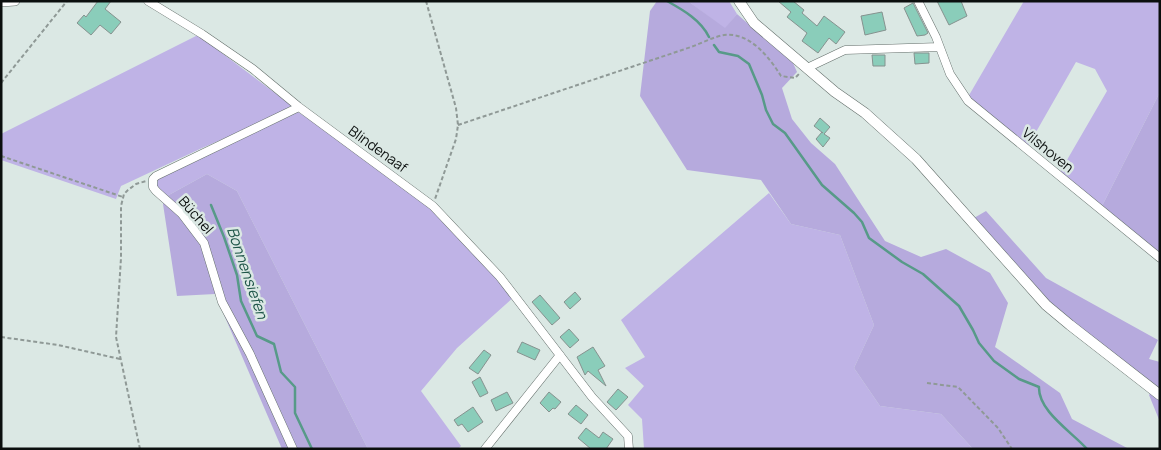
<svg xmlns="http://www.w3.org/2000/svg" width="1161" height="450" font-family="Manrope,sans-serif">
	<rect width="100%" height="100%" fill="#dbe8e4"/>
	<path fill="#bfb3e6" d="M688,1h41l8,13 -12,15z
		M1024,1h136v91l-58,114 -42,-34 47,-81 -12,-22 -19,-7 -48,84 -60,-49z
		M198,35l97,73 -93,40 -81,38 -5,13 -115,-39v-26z
		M298,112l115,77 102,107 -58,52 -36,43 40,55 -3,3h-90l-131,-258 -30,-17 -40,22 -10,-10 1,-8z
		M769,193l22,31 49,11 34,90 -20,43 26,38 61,8 32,35h-329l-2,-30 -14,-14 16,-19 -19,-18 20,-11 -24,-37z"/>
	<path fill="#b6aadd" d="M657,1h31l37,27 12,-14 56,49 4,9 -15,16 10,31 19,24 24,21 50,77 36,16 25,-8 44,24 18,30 -13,44 65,46 12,26 57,30h-156l-32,-35 -61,-8 -26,-38 20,-43 -34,-90 -49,-11 -30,-44 -74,-10 -47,-74 10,-85z
		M1160,92v166l-58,-52z
		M207,174l30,17 131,258h-86l-67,-155 -38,2 -14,-92 4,-8z
		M986,211l60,67 112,62 -9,19 11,3v60l-11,-27 5,-7 -120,-98 -60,-72z"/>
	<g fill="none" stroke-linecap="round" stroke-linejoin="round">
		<path stroke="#579a88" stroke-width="2.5" d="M667,1c16,9 34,19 42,36
			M714,45l5,7 19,4 11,8 13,31 4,15 7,14 12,9 37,52 32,28 8,9 7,16 33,24 21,12 36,32 14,24 6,13 15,18 25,18 20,8c-1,24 33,45 48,62
			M211,205l13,32 13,38 4,26 16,35 17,8 7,28 14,15v26l17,36"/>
	</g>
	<path fill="#8acdba" stroke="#86928f" d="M98,1h13l-6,8 16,13 -10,12 -11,-9 -9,10 -14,-12 7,-8 2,2z
		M778,1h15l11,9 -2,3 15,13 7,-10 21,16 -9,12 -7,-6 -11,15 -16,-12 5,-8 -20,-16 4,-5z
		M937,1h24l6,15 -18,9z
		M913,3l15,30 -3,2 -8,1 -13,-28z
		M882,12l4,18 -21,5 -4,-19z
		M914,53h15v10l-14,1z
		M872,55h13v11h-12z
		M820,118l10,9 -6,7 6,4 -7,9 -7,-8 6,-7 1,1 -9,-7z
		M575,292l6,7 -11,10 -6,-7z
		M540,295l20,23 -8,7 -20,-23z
		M569,329l10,11 -9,8 -10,-11z
		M522,342l18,8 -5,10 -18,-8z
		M593,347l12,19 -7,4 8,16 -18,-15 -3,4 -8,-18z
		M484,350l7,5 -13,19 -9,-6z
		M480,377l8,16 -8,4 -8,-15z
		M618,389l10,8 -12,13 -9,-8z
		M507,392l6,11 -17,8 -5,-11z
		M549,392l12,10 -6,7 -2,-1 -4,4 -9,-9z
		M576,405l12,10 -7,9 -13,-10z
		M473,407l10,15 -15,10 -6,-8 -4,2 -4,-6z
		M586,428l13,10 4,-6 10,7 -7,10h-15l-13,-11z"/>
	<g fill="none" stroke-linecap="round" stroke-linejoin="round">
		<defs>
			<path id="minor" d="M148,1l54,33 51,35 46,38 134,99 67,71 92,120 36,39 1,13
				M918,1l18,36 14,37 18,27 192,157
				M807,68l38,-18 94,-3
				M293,449l-43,-95 -28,-52 -18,-59 -22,-29 -26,-23 -3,-4v-8l3,-3 143,-69
				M485,449l75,-94"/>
			<path id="tertiary" d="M1,2l14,-1"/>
			<path id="secondary" d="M739,1l15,22 81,69 30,21 51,46 130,146 24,20 90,70"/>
		</defs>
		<use href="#minor" stroke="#636e6a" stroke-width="9"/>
		<use href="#tertiary" stroke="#636e6a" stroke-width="10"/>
		<use href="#secondary" stroke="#636e6a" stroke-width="11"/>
		<path stroke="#8f9996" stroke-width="2" stroke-dasharray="4 2.5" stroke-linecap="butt" d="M426,1l30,107 2,17 -2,14 -21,60
			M1,83l66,-82
			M458,125l233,-78c11,-4 22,-10 33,-12 26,-3 45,22 57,41l14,2 4,-4
			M1,156l122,41
			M1,337l57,8 62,14
			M927,383l31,4 40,41 14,21
			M140,449l-24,-112 5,-79v-52l3,-12 4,-4 8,-6 10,-3"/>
		<use href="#minor" stroke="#fff" stroke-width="8"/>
		<use href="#tertiary" stroke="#fff" stroke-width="9"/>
		<use href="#secondary" stroke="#fff" stroke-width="10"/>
	</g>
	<g text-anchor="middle" stroke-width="5" stroke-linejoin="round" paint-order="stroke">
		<g font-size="14" fill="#0b0f0e" stroke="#dbe8e4">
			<text transform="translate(378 149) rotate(36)" y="5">Blindenaaf</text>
			<text transform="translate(1048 150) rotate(39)" y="5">Vilshoven</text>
			<text transform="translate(196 215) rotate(49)" y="5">Büchel</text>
		</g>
		<g font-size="15" font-style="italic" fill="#1f5649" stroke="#dbe8e4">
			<text transform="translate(247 273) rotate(71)" y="5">Bonnensiefen</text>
		</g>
	</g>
	<rect width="1161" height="450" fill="none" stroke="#0b0f0e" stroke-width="5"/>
</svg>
